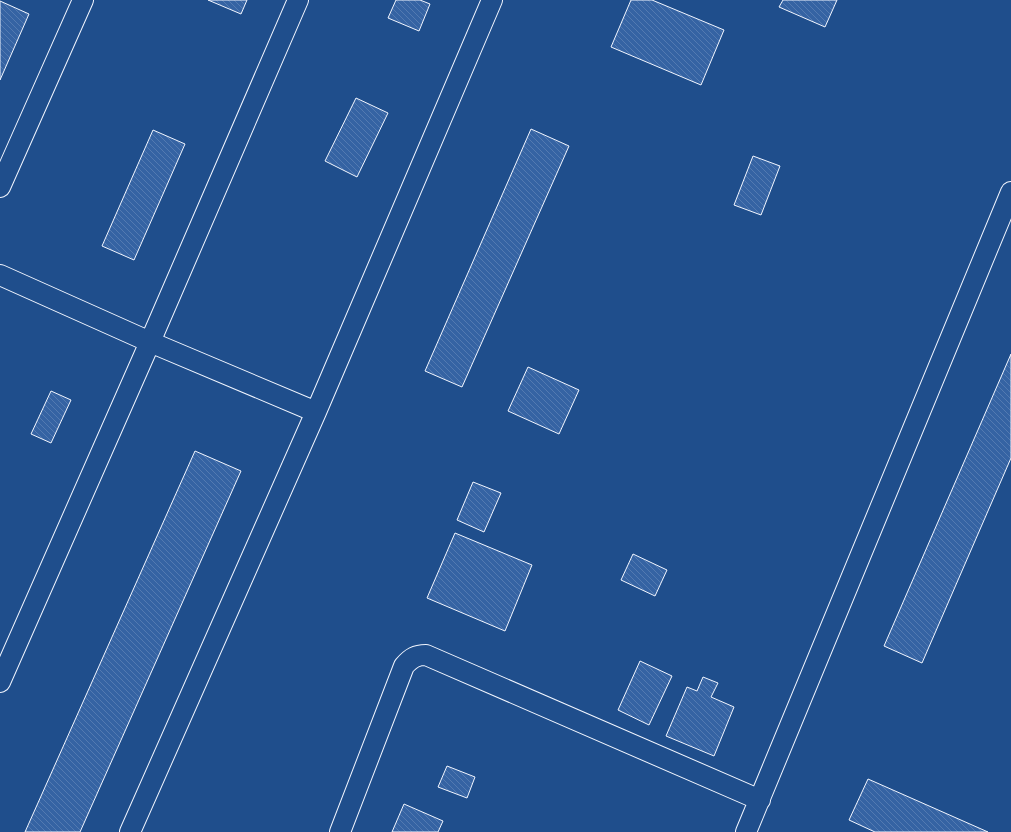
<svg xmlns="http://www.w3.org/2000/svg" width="1011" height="832" font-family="'Sofia Sans Condensed',sans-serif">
	<defs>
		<pattern id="building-back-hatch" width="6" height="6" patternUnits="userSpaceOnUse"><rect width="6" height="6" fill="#3563a3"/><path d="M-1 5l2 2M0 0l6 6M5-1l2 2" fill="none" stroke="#537ab1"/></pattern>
	</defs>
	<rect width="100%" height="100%" fill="#1f4e8c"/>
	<path fill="url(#building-back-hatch)" stroke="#f2f6ff" d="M208,0h39l-6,14z
		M396,0h24l10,4 -11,27 -31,-13z
		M631,0h21l72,30 -23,55 -90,-38z
		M783,0h54l-12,27 -46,-20z
		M0,1l29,13 -29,66z
		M356,98l32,15 -31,64 -32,-16z
		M531,129l38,17 -107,241 -37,-16z
		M153,130l32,14 -51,116 -32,-14z
		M753,156l27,10 -19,49 -27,-10z
		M1011,354v104l-89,205 -38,-17z
		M528,367l51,23 -20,44 -51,-23z
		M51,391l20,9 -20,43 -20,-9z
		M195,451l46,20 -161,361h-55z
		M473,482l28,11 -17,39 -27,-12z
		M455,533l77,32 -27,66 -78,-33z
		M633,554l34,16 -12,26 -34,-16z
		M640,661l32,15 -23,49 -31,-15z
		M703,677l15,6 -7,14 23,10 -20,49 -48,-20 21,-49 10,4z
		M447,766l28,11 -8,21 -29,-11z
		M868,779l120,53h-113l-26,-12z
		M404,804l39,17 -5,11h-46z"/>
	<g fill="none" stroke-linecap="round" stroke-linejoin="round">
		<defs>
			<path id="minor" d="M0,187l83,-187
				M0,275l150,67 166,70
				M0,682l150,-340 148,-342
				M130,832l186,-420 176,-412
				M340,832l64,-166c7,-8 12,-11 22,-11l334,145
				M746,832l265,-640"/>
		</defs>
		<use href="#minor" stroke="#f2f6ff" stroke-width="22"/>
		<use href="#minor" stroke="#1f4e8c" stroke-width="20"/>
	</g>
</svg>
